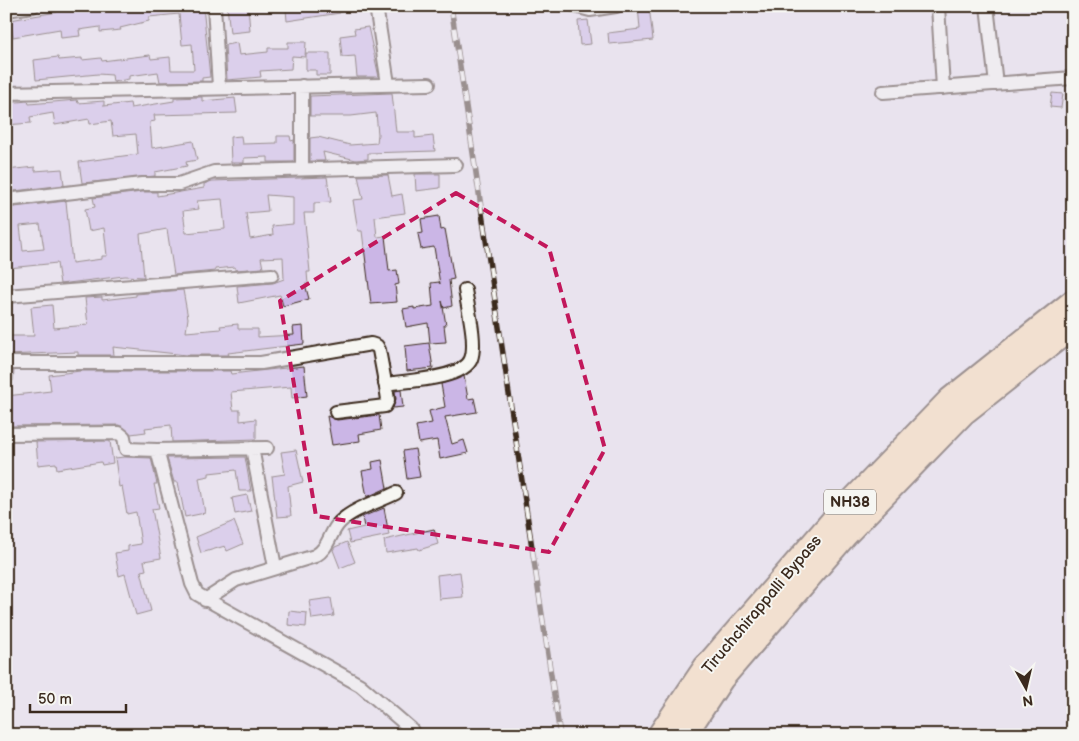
<svg xmlns="http://www.w3.org/2000/svg" width="1079" height="741" font-family="'Balsamiq Sans',sans-serif">
	<rect width="100%" height="100%" fill="#e9e3ee"/>
	<filter id="ink" filterUnits="userSpaceOnUse"><feTurbulence type="fractalNoise" baseFrequency=".02" numOctaves="2"/><feDisplacementMap in="SourceGraphic" scale="10" xChannelSelector="R" yChannelSelector="G"/><feConvolveMatrix kernelMatrix="1 2 1 2 8 2 1 2 1" color-interpolation-filters="sRGB"/></filter>
	<g filter="url(#ink)">
		<path fill="#cbb6e6" stroke="#3b2a1e" fill-rule="evenodd" d="M57,6h19v2l127,-2 7,71 -8,1v3l-42,1 -2,-10 -29,4v3l-16,3 -1,-7 -14,-1 -62,6 -2,-20 24,-3 1,3 23,-2v2l19,-2 1,3 48,-6 1,4 19,-2 1,13h23l-2,-26 -10,1 -3,-31 -30,3v4l-29,7 1,2 -21,2v-5l-21,3 1,6 -19,2 -1,-9 -47,8 -3,-17 47,-8z
			M227,6h21l2,25 -20,2z
			M300,6h39l1,7 -53,8 -1,-12z
			M638,6h11l4,34 -44,4 -1,-11 32,-4z
			M588,20l3,24 -11,1 -2,-24z
			M368,27l11,50h-22l-2,-21 -13,1 -2,-21 15,-2 -1,-5z
			M288,42h18l-1,15 -13,-1 -1,13 -31,2 1,6 -34,3 -2,-35 12,-2 2,12 29,-3v-4h20z
			M306,53h24v22h-14v-5h-10z
			M392,93l4,39h19v6l18,-2 2,15 -67,2v6l-12,1 -33,-8 2,9h-15v-23l8,-1 32,8 27,-2 1,-9 -2,-21 -25,3h-41v-20z
			M1052,93l11,1 -2,14 -11,-1z
			M202,97v4l33,-3 2,15 -83,2 1,6 -5,1 2,26 41,-7 4,19 -11,2 1,4 -32,6v4l-73,7 -3,-21 59,-8 -2,-20 -23,2 -2,-15 -21,3 -1,-5 -34,6 -2,-12 -23,4 1,6 -25,2v-22l22,-2 1,3 48,-4 1,3 26,-2v5l26,-3 1,5 43,-7v-3z
			M241,136l1,8 35,-1v-7h13l1,5 3,-1v22h-26v-5l-24,1v5h-13l-1,-26z
			M35,167v4l27,-2 2,16 -58,7v-22z
			M415,174h25v14l-24,3z
			M388,175l4,21 10,-2 3,19 -30,4 2,20 8,-1 4,35 8,-1 2,14 -4,1 2,17 -26,2 -9,-73h-4l-5,-31 10,-1 -5,-23z
			M327,177l4,25 -17,1v10h-10l6,59h-3l1,12h-3l4,15 -26,7 -3,-11 -41,8 -2,-17 36,-3 11,-4 -1,-22 -22,1 2,10 -28,2v-3l-20,2v2l-41,4 -7,-46 -27,5 4,43 -20,-1 -64,8 -3,-21 -48,5 -3,-60 60,-7 6,62 30,-4v-3h5l-3,-28 -15,3 -4,-22 10,-2 -2,-9 49,-6h15v4l47,-8v-4l8,-3zM266,195l27,2v27l-21,2 1,9 -23,4 -4,-26 22,-2zM222,199l3,30 -39,4 -3,-22 16,-2 -2,-8zM40,224l4,25 -21,2 -3,-25z
			M439,216l2,14 4,-1 9,50 -5,1 3,26 -8,2 -2,-7 4,24h-2l2,17 -16,1 -2,-20 -22,4 -3,-18 11,-2v2l19,-3 -2,-23 8,-1 1,2 -6,-37 -13,2 -3,-15 5,-1 -2,-14z
			M183,290l5,28 -2,14 35,-3 -1,-3 18,-2v5h20v8l36,-2 -1,-8 10,-1 1,18 -76,9 1,2h-43l-73,-8 1,8h-36v-3l-72,3v-19h28l-3,-29 21,-2 2,23 34,-3 -3,-27 17,-1v3l34,-4v-2z
			M429,343l4,25 -26,3 -2,-25z
			M304,366l3,30 -15,2 -1,-11 -60,5 2,18h7v11l16,-2v20l-84,3 -1,-17 -26,3 1,4 -15,2 -12,-9 -111,1 -2,-30 45,-5 -2,-16 31,-4h150l1,3z
			M6,371h8l-1,10h-7z
			M464,376l4,23 6,-1 3,14 -32,5 7,27 12,-4 4,13 -28,6 -3,-19 -18,3 -3,-17 16,-3 -3,-12 16,-4 -4,-23z
			M401,390l2,17 -10,1 3,-9 -1,-8z
			M379,415l2,15 -22,4 1,7 -28,4 -5,-29 10,4z
			M110,441l3,22 -11,2 -1,-3 -44,7 -1,-6 -18,2 -2,-23z
			M415,449l5,28 -13,2 -4,-28z
			M296,450l7,32 -15,4 3,30 -14,1 -5,-41 13,-2 -4,-22z
			M124,457l27,1 6,26h-3l5,24 -7,1 9,49 -17,3 2,9 -5,1 10,40 -15,4 -11,-41 -6,2 -4,-23 13,-2v-5l13,-2 -5,-32 -9,2 -5,-28 -3,1 -4,-29z
			M245,457l6,34h-12l-3,-21 -27,3v3l-10,2 6,35 -20,4 -7,-35h-4l-7,-24z
			M382,460l5,28 -20,9 -5,-26 11,-2 -1,-7z
			M247,495l4,16 -16,3 -3,-16z
			M384,508l5,27 -39,8 -3,-12 17,-4 -2,-10z
			M234,521l9,23 -16,7 -2,-5 -24,7 -5,-16z
			M434,529l4,15 -19,6 -1,-2 -32,5 -2,-13z
			M347,542l8,20 -15,6 -7,-18 2,-3z
			M460,572l3,25 -24,2 -2,-24z
			M331,598l3,18 -22,3 -3,-18z
			M289,611l18,2 -1,14 -18,-2z"/>
		<g fill="none" stroke-linecap="round" stroke-linejoin="round">
			<defs>
				<path id="street" d="M214,6l5,81
					M376,6l12,78
					M575,6l15,4 26,-4
					M938,6l5,82
					M987,6l9,78
					M6,10l27,-4
					M883,92l190,-14
					M6,93l423,-9
					M302,169v-83
					M6,200l136,-16h37l35,-12 242,-7
					M6,296l266,-21
					M6,363h255l110,-19 6,2 2,4 8,43 1,7 -3,6 -49,6
					M385,384c20,-3 79,-5 86,-25 6,-16 -3,-51 -6,-69
					M6,434l113,-1 5,4 2,12 31,1 35,134 5,10 163,91 51,44 3,6
					M252,448l23,119
					M157,450l110,-2
					M205,600l31,-20 79,-24c15,-9 14,-23 25,-34 14,-14 39,-20 56,-29"/>
				<path id="highway" d="M659,735l46,-68 126,-145 119,-123 123,-98
					M685,735l37,-56 124,-144 118,-122 109,-86"/>
			</defs>
			<use href="#street" stroke="#3b2a1e" stroke-width="16"/>
			<use href="#highway" stroke="#3b2a1e" stroke-width="26"/>
			<use href="#street" stroke="#f6f6f2" stroke-width="12"/>
			<use href="#highway" stroke="#fddcac" stroke-width="22"/>
			<defs>
				<path id="rail" d="M451,6l109,729"/>
			</defs>
			<use href="#rail" stroke="#3b2a1e" stroke-width="5.5"/>
			<use href="#rail" stroke="#f6f6f2" stroke-width="4" stroke-dasharray="11" stroke-linecap="butt"/>
		</g>
	</g>
	<path d="M0 0H1079V741H0ZM456,193l93,55 56,201 -56,103 -233,-36 -36,-215z" fill="#e9e3ee" fill-opacity=".55" fill-rule="evenodd"/>
	<path fill="none" stroke="#c2185b" stroke-width="4" stroke-dasharray="10 6" stroke-linejoin="round" d="M456,193l93,55 56,201 -56,103 -233,-36 -36,-215z"/>
	<g text-anchor="middle" stroke-width="4" stroke-linejoin="round" paint-order="stroke">
		<rect fill="#f6f6f2" stroke="#73675e" stroke-width="1" x="824" y="489.5" width="52" height="25" rx="4"/>
		<g font-size="15" font-weight="bold" fill="#3b2a1e">
			<text x="850" y="507">NH38</text>
		</g>
		<g font-size="16" fill="#3b2a1e" stroke="#f6f6f2">
			<text transform="translate(761 604) rotate(-50)" y="6">Tiruchchirappalli Bypass</text>
		</g>
	</g>
	<rect width="1079" height="741" fill="none" stroke="#f6f6f2" stroke-width="25"/>
	<rect x="12" y="12" width="1054" height="716" fill="none" stroke="#3b2a1e" stroke-width="2" filter="url(#ink)"/>
	<g transform="translate(1026 688) rotate(172)" stroke="#f6f6f2" stroke-width="4" paint-order="stroke">
	<path d="M0-4L9 19L0 12L-9 19Z" fill="#3b2a1e"/>
	<text y="-8" font-size="14" font-weight="bold" text-anchor="middle" fill="#3b2a1e">N</text>
	</g>
	<path d="M30 704v8h96v-8" fill="none" stroke="#3b2a1e" stroke-width="2.5"/>
	<text x="38" y="704" font-size="15" fill="#3b2a1e" stroke="#f6f6f2" stroke-width="4" paint-order="stroke">50 m</text>
</svg>
